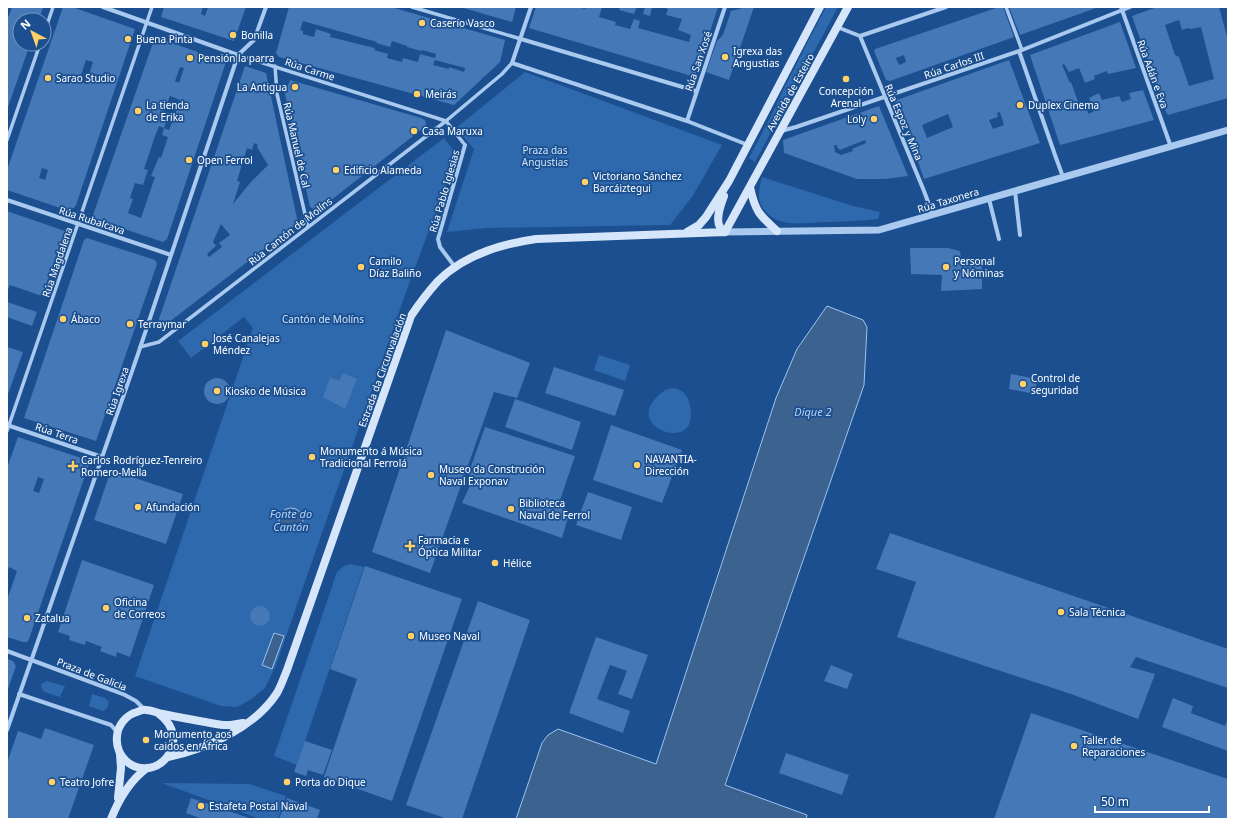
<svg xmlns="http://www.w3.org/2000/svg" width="1235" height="826" font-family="'Noto Sans',sans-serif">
	<rect width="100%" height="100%" fill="#1b4f8f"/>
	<path fill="#2e69ad" d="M826,7h12l-83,155 -6,-4 26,-50 7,-16z
		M525,72l197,73 -30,52 -22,28 -184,3 -39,4 27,-83 -18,-21z
		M444,138l13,17 -51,137 -130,373 -11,23 -15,12 -13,7 -16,-1 -86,-30 118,-348 -9,-11 -53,41 -13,-17z
		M762,177l91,29 27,6 -2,7c-18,2 -37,3 -55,3 -20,1 -44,6 -58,-11 -9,-10 -6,-22 -3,-34z
		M599,355l31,10 -5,16 -31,-11z
		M673,388c14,2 18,14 18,28 -1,34 -62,11 -36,-17 5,-6 10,-10 18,-11z
		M351,564l13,3 -67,198 -23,-9 63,-184 7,-6z
		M47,681l18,5 -5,11 -16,-5 -2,-3 -1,-5z
		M92,694l13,4 4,4c-1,4 -1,7 -6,9l-14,-5z
		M162,783l87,1 37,12 -8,23h-18z"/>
	<path fill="#3c6290" stroke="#9cc4f0" d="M827,306l36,14 4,7 -3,58 -139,400 82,30 -1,4h-290l26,-76 6,-8 10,-6 98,35 120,-366 21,-49z
		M279 520a12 12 0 1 1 24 0a12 12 0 1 1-24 0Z
		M274,633l10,3 -12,33 -10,-4z"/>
	<path fill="#4478b7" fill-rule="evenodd" d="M12,7h31l-4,13h-19v24h10l-23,66v-95l2,1z
		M63,7h9l63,22 -59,176 -2,3 -8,2 -59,-20v-20zM86,60l7,2 -7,22 -7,-3zM42,168l6,2 -3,10 -6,-2z
		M164,7h39l-2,7 4,2 3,-9h38l-12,34 -73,-24z
		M289,7h102l114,33 -5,22 -46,43 -175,-48 -3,-4zM303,21l74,21 -1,1 14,4 2,-6 15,5v1l14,4 1,-1 14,4 -1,4 -15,-4 -2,8 -15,-4 -1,4 -15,-4 1,-4 -14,-4 1,-2 -45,-11 1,-3 -15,-5 -2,8 -11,-3v-3l-3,-1zM435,60l30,8 -1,4 -15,-5v2l-16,-4z
		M460,7h56l-4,15z
		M536,7h42l7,2 1,-2h16l-3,10 17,5 -1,3 15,4 4,-10 6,2 -2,7 51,14 2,-7 -13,-5 4,-11 -16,-4 2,-6 -6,-2h56l-23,70 -166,-49z
		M620,7h17l-3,7 -15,-4z
		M645,7h7l-2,9 -7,-2z
		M747,7h7l-25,73 -23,-8 11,-31 6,-6 8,-24z
		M999,7h4l11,30 -124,44 -4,-1 -12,-29 1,-2zM904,55l2,7 -7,3 -3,-7z
		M1009,7h90l-79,28z
		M1157,7h62l9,33v58l-60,17 -2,-3 -34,-96zM1179,20l3,10 6,-2 3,1 10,-2 13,52 -25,7 -10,-29 -4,-2 -10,-30z
		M1120,22l16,46 -28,6 -1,-3 -13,5 1,3 -10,4 -6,-15 -10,4 -5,-8 -2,1 8,18 1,-1 10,28 5,-2 3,6 5,-3 -5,-13 10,-5 3,7 17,-4 3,6 9,-3 -2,-6 14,-3 11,30 -94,25 -30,-90z
		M155,37l71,25 -59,177 -4,3 -71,-24zM180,67l4,1 -5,15 -4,-2zM170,96l10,4 -11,30 -5,-2 -2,7 6,2 -7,21 -2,-1 -8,19 4,1 -14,41 -13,-5 5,-14 -3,-1 5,-15 8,2 5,-15 -4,-1 10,-30 5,-13 5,2 5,-15 -5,-2z
		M1009,60l31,83 -116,36 -17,-49 -13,-29zM1000,112l4,13 -11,4 -4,-9 9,-3 -1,-4zM948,114l5,13 -26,11 -5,-13z
		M245,66l21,7 32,150 -138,106 -3,-4zM254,143l4,2 -1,2 11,18 -18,18 -17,21 7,-22 -3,-1 10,-33 5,2zM221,224l9,11 -11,8 3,4 -13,10 -2,-3 9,-8 -3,-4z
		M290,80l131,38 4,2 1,6 -109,85 -7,-4 -25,-113z
		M879,106l29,70 -23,3h-28l-73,-26 -1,-13zM865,140l1,3 -14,6 1,2 -12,4 -6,-3 -1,-7h3v2l3,3z
		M7,211l58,20 -23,65 -32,-11 -3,7z
		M87,238l68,22 2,4 -61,177 -72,-23 60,-178z
		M910,248h38l12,3 1,8h21v30l-41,2 1,-16 -31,-1z
		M7,302l30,10 -5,14 -25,-9z
		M446,330l84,33 -13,35 -23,-6 -64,181 -58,-21z
		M7,347l16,5 -16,45z
		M554,367l70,23 -9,26 -70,-23z
		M343,373l14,6 -12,30 -22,-12 7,-20 9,4z
		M1011,374l26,5 -2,15 -26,-5z
		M204 391a13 13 0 1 1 26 0a13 13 0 1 1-26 0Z
		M515,399l66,23 -9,28 -67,-23z
		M611,425l71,25 -20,53 -69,-23z
		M485,427l90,29 -17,50 12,5 -8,27 -100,-35 11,-24 -5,-4z
		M18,437l72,24 -61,178 -2,3h-4l-16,-5v-37l10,-29 -8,-4 -2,4v-103zM38,477l6,2 -5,14 -6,-2z
		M111,470l72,24 -17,50 -72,-24z
		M588,492l44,15 -11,33 -45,-15z
		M890,533l338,116v39l-92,-31 -6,10 25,7 -17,45 -67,-25 -174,-57 19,-55 -40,-13z
		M82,560l72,25 -24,72 -13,-5 -1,5 -16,-6 2,-4 -16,-6 -1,4 -16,-5 1,-4 -12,-4z
		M365,566l97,33 -70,202 -68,-24 33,-98 -27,-10z
		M478,601l52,19 -68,199h-14l-42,-14z
		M250 616a10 10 0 1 1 20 0a10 10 0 1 1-20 0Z
		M596,637l52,18 -16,44 -14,-5 9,-23 -17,-6 -13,34 33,12 -7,22 -54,-20z
		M7,659l6,2 3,5 -9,26z
		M831,665l22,9 -6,15 -23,-8z
		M1173,698l20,8 -2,7 34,13 3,-9v34l-66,-24z
		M1031,713l197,66v40h-234z
		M45,728l49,17 -26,74h-61v-56l11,-32 23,8z
		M305,741l27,9 -9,25 -15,-5 -2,6 -12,-4z
		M786,753l63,22 -7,20 -63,-22z
		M191,798l61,21h-50l-16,-6z
		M287,798l33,12 -3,9h-38z"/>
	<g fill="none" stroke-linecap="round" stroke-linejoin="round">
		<path stroke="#a9c9ee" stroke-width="3.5" d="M412,7l109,32
			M1006,7l16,43
			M44,34l9,-27
			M238,55l208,66
			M275,66l2,28 31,133
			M446,121l19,24
			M7,140l33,-96
			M140,347l19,-5 287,-221 56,-47 10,-11
			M7,431l145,-424"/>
		<path stroke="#a9c9ee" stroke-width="4" d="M103,7l135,48
			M531,7l-19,56 175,58 61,24
			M1121,7l50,140
			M837,27l23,9 86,-29
			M860,36l64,155 9,24
			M521,39l175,52
			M1019,51l36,104 8,22
			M687,121l38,-114
			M781,131l15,-4 226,-77 108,-43
			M1015,191l5,44
			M989,199l10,40
			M7,200l164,55
			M455,267l-15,-20 -2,-8 27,-94
			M7,425l95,32
			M7,651l116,43 13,7 8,8
			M19,694l86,29 6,2 6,7
			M7,730l131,-376 100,-299 16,-15 12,-33"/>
		<path stroke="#a9c9ee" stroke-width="7" d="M725,232l154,-2 349,-100"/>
		<path stroke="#d6e6fa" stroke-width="8" d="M750,187c5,24 9,28 27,44
			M724,196c-3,8 -9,23 -4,31 1,2 3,3 5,5
			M687,232l12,-7 7,-8 23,-36 91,-174
			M725,232l123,-225
			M158,713c38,28 -3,73 -32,48 -7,-7 -10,-16 -9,-25 1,-11 9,-21 20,-24 2,-1 6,-3 9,-2 5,0 11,3 17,4 20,4 40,8 60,11h8l12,-2
			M168,757c39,-8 87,-30 109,-64 4,-7 7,-16 10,-23l124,-354c8,-12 17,-24 27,-35 25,-25 63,-37 98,-42l189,-7
			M118,798l3,-30 -1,-14
			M111,819c8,-20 18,-38 36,-51"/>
	</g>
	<g fill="#ffd166" stroke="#1b4f8f" stroke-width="1.5">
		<circle cx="422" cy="23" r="4"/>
		<circle cx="233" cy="35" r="4"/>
		<circle cx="128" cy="39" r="4"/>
		<circle cx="725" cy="57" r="4"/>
		<circle cx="190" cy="58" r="4"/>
		<circle cx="48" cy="78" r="4"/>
		<circle cx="846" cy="79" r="4"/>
		<circle cx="295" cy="87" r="4"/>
		<circle cx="417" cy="94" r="4"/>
		<circle cx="1020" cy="105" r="4"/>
		<circle cx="138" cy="111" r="4"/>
		<circle cx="874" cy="119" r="4"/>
		<circle cx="414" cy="131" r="4"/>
		<circle cx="189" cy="160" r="4"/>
		<circle cx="336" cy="170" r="4"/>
		<circle cx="585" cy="182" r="4"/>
		<circle cx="361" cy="267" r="4"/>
		<circle cx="946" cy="267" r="4"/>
		<circle cx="63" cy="319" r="4"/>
		<circle cx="130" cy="324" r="4"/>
		<circle cx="205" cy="344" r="4"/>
		<circle cx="1023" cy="384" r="4"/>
		<circle cx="217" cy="391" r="4"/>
		<circle cx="312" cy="457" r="4"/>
		<circle cx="637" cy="465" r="4"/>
		<path d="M71 460h4v4h4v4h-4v4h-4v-4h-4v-4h4z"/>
		<circle cx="431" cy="475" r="4"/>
		<circle cx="138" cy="507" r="4"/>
		<circle cx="511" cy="509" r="4"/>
		<path d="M408 540h4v4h4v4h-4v4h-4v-4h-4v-4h4z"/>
		<circle cx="495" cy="563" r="4"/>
		<circle cx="106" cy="608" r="4"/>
		<circle cx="1061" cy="612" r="4"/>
		<circle cx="27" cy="618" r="4"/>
		<circle cx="411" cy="636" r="4"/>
		<circle cx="146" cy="740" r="4"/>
		<circle cx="1074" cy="746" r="4"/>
		<circle cx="52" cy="782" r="4"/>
		<circle cx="287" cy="782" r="4"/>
		<circle cx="201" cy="806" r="4"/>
	</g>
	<g text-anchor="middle" stroke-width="3.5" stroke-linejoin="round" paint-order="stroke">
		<g font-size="10" fill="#fff" stroke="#1b4f8f" text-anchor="start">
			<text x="430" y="27">Caserío Vasco</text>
			<text x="241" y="39">Bonilla</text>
			<text x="136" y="43">Buena Pinta</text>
			<text x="733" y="55">Igrexa das<tspan x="733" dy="12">Angustias</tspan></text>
			<text x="198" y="62">Pensión la parra</text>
			<text x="56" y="82">Sarao Studio</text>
			<text x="287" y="91" text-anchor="end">La Antigua</text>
			<text x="846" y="95" text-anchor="middle">Concepción<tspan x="846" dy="12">Arenal</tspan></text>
			<text x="425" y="98">Meirás</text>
			<text x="146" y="109">La tienda<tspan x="146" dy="12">de Erika</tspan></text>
			<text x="1028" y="109">Duplex Cinema</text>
			<text x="866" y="123" text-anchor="end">Loly</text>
			<text x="422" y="135">Casa Maruxa</text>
			<text x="197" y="164">Open Ferrol</text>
			<text x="344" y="174">Edificio Alameda</text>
			<text x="593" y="180">Victoriano Sánchez<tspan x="593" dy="12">Barcáiztegui</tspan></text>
			<text x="369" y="265">Camilo<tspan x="369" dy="12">Díaz Baliño</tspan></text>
			<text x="954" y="265">Personal<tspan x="954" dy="12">y Nóminas</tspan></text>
			<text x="71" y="323">Ábaco</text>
			<text x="138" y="328">Terraymar</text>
			<text x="213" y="342">José Canalejas<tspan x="213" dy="12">Méndez</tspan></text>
			<text x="1031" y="382">Control de<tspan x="1031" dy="12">seguridad</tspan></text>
			<text x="225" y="395">Kiosko de Música</text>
			<text x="320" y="455">Monumento á Música<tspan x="320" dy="12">Tradicional Ferrolá</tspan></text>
			<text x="645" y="463">NAVANTIA-<tspan x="645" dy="12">Dirección</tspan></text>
			<text x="81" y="464">Carlos Rodríguez-Tenreiro<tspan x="81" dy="12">Romero-Mella</tspan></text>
			<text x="439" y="473">Museo da Construción<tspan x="439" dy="12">Naval Exponav</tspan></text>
			<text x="519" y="507">Biblioteca<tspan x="519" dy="12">Naval de Ferrol</tspan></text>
			<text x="146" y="511">Afundación</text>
			<text x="418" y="544">Farmacia e<tspan x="418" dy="12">Óptica Militar</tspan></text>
			<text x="503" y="567">Hélice</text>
			<text x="114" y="606">Oficina<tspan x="114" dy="12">de Correos</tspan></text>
			<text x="1069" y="616">Sala Técnica</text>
			<text x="35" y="622">Zatalua</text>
			<text x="419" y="640">Museo Naval</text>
			<text x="154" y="738">Monumento aos<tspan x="154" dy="12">caidos en África</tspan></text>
			<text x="1082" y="744">Taller de<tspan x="1082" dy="12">Reparaciones</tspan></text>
			<text x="60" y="786">Teatro Jofre</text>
			<text x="295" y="786">Porta do Dique</text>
			<text x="209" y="810">Estafeta Postal Naval</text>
		</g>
		<g font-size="10" fill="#fff" stroke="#1b4f8f">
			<text transform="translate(698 61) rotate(-71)" y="4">Rúa San Xosé</text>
			<text transform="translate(954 65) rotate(-19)" y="4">Rúa Carlos III</text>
			<text transform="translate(310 69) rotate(18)" y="4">Rúa Carme</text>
			<text transform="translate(1153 74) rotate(70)" y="4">Rúa Adán e Eva</text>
			<text transform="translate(790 92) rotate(-61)" y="4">Avenida de Esteiro</text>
			<text transform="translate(904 122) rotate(67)" y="4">Rúa Espoz y Mina</text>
			<text transform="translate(297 145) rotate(77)" y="4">Rúa Manuel de Cal</text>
			<text transform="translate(444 191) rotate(-74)" y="4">Rúa Pablo Iglesias</text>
			<text transform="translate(948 200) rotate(-17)" y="4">Rúa Taxonera</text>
			<text transform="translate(92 220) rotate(18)" y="4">Rúa Rubalcava</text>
			<text transform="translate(290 231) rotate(-38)" y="4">Rúa Cantón de Molíns</text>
			<text transform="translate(57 262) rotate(-71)" y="4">Rúa Magdalena</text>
			<text transform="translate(382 370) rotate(-70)" y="4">Estrada da Circunvalación</text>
			<text transform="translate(117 391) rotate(-71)" y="4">Rúa Igrexa</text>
			<text transform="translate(57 433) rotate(19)" y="4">Rúa Terra</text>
			<text transform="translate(92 674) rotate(21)" y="4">Praza de Galicia</text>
		</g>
		<g font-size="10" fill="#cfe3fa" stroke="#1b4f8f">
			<text x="545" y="154">Praza das<tspan x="545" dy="12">Angustias</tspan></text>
			<text x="323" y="323">Cantón de Molíns</text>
		</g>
		<g font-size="11" font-style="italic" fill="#b5d3f5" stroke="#1b4f8f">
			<text x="813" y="416">Dique 2</text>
			<text x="291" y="518">Fonte do<tspan x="291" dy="13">Cantón</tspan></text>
		</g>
	</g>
	<rect width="1235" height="826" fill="none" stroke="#ffffff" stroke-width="16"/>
	<g transform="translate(32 32) rotate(319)"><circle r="19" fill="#1b4f8f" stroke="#7695bc"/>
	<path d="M0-3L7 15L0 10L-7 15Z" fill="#ffd166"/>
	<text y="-6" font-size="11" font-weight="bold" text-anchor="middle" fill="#ffffff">N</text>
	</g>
	<path d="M1095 806v6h114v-6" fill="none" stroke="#ffffff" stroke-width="2"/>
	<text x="1101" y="806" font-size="12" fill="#ffffff" stroke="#1b4f8f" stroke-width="3" paint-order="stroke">50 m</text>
</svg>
